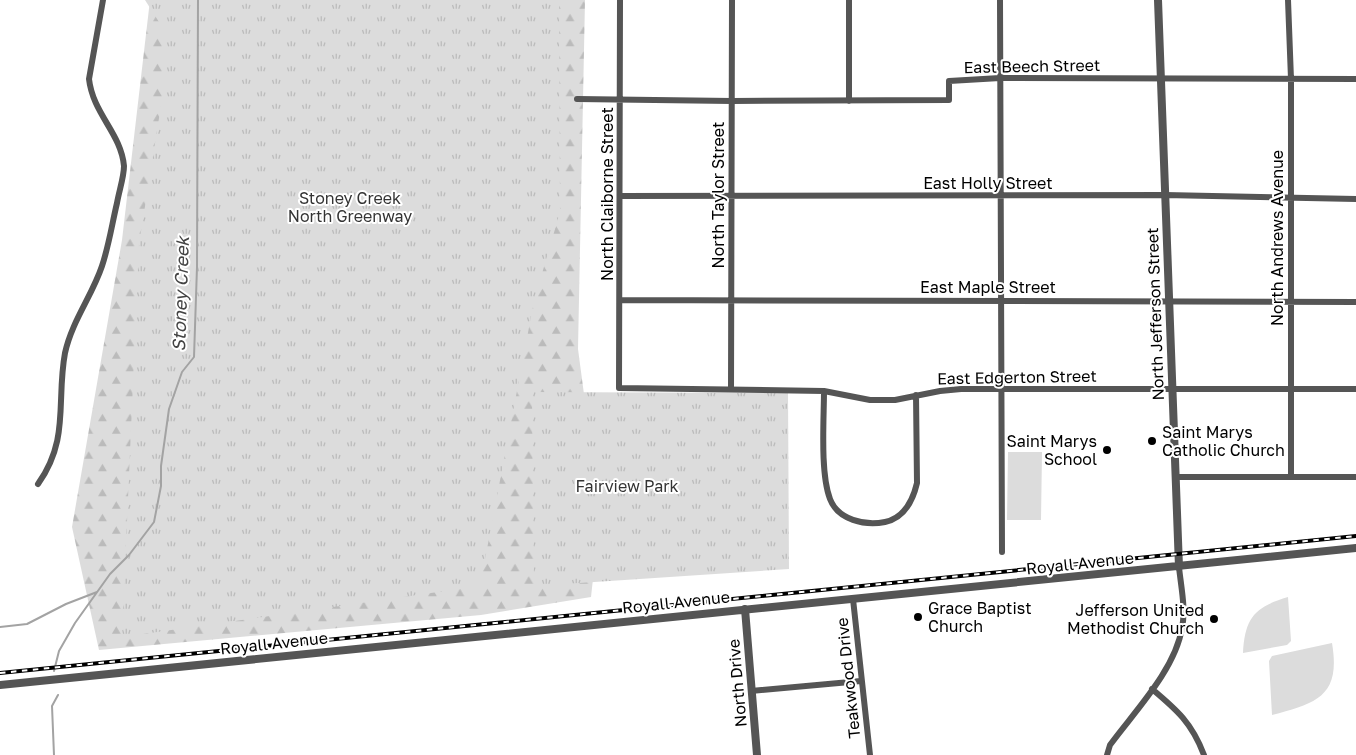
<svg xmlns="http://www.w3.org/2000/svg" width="1356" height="755" font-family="'Golos Text',sans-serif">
	<defs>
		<pattern id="forest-firs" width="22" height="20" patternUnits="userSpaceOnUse" patternTransform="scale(1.25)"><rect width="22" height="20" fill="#dcdcdc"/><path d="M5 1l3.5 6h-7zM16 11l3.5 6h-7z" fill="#bbb"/></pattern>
		<pattern id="park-tufts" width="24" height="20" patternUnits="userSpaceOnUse" patternTransform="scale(1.25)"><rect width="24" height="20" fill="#dcdcdc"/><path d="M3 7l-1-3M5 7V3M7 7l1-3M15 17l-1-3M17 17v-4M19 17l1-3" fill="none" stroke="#bbb"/></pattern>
	</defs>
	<rect width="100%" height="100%" fill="#fff"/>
	<path fill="#dcdcdc" d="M1008,452h34l-1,68h-34z
		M1288,597l3,44 -4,4 -44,8c2,-36 12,-46 45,-56z
		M1332,643c9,53 -15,60 -60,72l-3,-54 3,-5z"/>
	<path fill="url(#forest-firs)" d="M150,0h435l-7,349 22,166 -9,82 -110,18 -382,35 -27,-123 50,-287z"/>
	<path fill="url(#park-tufts)" d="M145,0h414l1,212 -26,89 -54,285 -358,51 17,-393 27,-170 -2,-44z
		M532,392l256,1 1,176 -255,17z"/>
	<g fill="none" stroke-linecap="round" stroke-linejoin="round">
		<path stroke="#a3a3a3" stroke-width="2" d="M0,627l27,-3 39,-20 31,-12
			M54,671l5,-20 16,-28 35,-49 19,-19 25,-33 7,-36v-20l8,-57 13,-37 12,-15 3,-90 1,-267
			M54,755l-2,-49 6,-11"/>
		<path stroke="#555" stroke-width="6" d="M620,0l-1,388 205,3 46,9h25l45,-9 21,-2h395
			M849,0v101
			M1000,0l2,552
			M1288,0l3,79v398
			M577,99l155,2 217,-1v-19l51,-3 356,1
			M621,196l544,-1 191,4
			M620,300l736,2
			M731,389l1,-389
			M824,391c0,28 -4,82 6,108 8,21 35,27 55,23 19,-4 28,-22 32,-39l-1,-88
			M1175,477h181
			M38,484c32,-45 18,-83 27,-131 7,-32 27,-57 37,-87 7,-21 10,-42 15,-63 2,-12 7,-26 7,-37 -3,-33 -31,-52 -35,-87l14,-79
			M853,599l17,156
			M1152,689c25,21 40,34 52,66
			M751,691l110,-10
			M1107,755l3,-10c25,-34 65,-75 72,-117 4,-19 -1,-41 -3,-61"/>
		<path stroke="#555" stroke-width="8" d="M1158,0l21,567
			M745,609l12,146
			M0,685l1356,-137"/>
		<defs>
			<path id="rail" d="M0,673l1356,-137"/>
		</defs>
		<use href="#rail" stroke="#000" stroke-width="4"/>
		<use href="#rail" stroke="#fff" stroke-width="2" stroke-dasharray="5.5" stroke-linecap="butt"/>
	</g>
	<g fill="#000" stroke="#fff" stroke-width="2">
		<circle cx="1152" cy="441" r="5"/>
		<circle cx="1107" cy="450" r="5"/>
		<circle cx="918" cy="617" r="5"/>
		<circle cx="1214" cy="619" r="5"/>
	</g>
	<g text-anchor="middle" stroke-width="4" stroke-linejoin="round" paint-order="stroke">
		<g font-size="16" fill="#000" stroke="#fff">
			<text transform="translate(1032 66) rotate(-1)" y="6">East Beech Street</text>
			<text x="988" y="189">East Holly Street</text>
			<text transform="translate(607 194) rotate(-90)" y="6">North Claiborne Street</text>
			<text transform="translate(718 195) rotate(-90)" y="6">North Taylor Street</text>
			<text transform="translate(1277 238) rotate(-90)" y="6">North Andrews Avenue</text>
			<text x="988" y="293">East Maple Street</text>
			<text transform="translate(1155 314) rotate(-92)" y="6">North Jefferson Street</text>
			<text transform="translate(1017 377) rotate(-1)" y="6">East Edgerton Street</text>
			<text transform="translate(1080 563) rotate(-6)" y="6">Royall Avenue</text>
			<text transform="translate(676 602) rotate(-6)" y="6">Royall Avenue</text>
			<text transform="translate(274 643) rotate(-6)" y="6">Royall Avenue</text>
			<text transform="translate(848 678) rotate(-96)" y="6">Teakwood Drive</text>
			<text transform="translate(737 683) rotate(-95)" y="6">North Drive</text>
		</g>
		<g font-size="16" fill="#333" stroke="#fff">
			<text x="350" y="204">Stoney Creek<tspan x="350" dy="18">North Greenway</tspan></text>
			<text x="627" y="492">Fairview Park</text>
		</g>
		<g font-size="16" fill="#000" stroke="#fff" text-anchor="start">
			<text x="1162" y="438">Saint Marys<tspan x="1162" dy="18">Catholic Church</tspan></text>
			<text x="1097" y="447" text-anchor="end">Saint Marys<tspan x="1097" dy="18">School</tspan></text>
			<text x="928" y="614">Grace Baptist<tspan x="928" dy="18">Church</tspan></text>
			<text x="1204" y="616" text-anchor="end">Jefferson United<tspan x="1204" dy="18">Methodist Church</tspan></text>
		</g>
		<g font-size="18" font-style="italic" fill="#444" stroke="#fff">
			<text transform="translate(181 294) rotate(-88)" y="6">Stoney Creek</text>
		</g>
	</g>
</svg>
